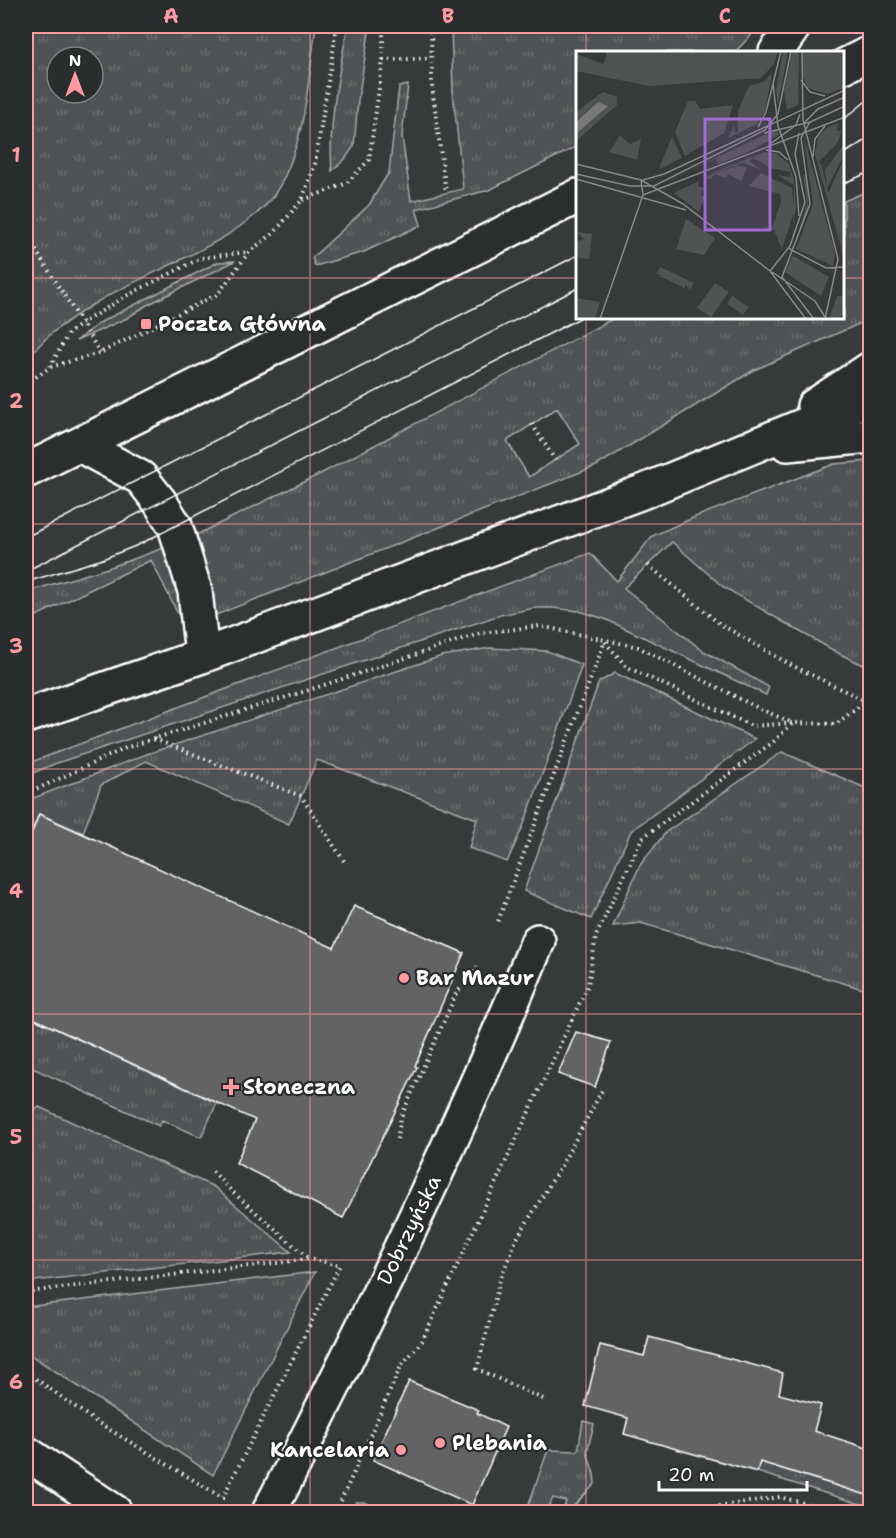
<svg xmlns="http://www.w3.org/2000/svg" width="896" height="1538" font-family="'Shantell Sans',sans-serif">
	<defs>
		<pattern id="grass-tufts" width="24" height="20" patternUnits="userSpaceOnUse" patternTransform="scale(1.5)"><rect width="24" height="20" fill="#505354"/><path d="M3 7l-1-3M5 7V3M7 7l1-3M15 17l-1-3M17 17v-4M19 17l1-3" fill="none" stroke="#6a6d6e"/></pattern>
	</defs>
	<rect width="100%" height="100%" fill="#373a3b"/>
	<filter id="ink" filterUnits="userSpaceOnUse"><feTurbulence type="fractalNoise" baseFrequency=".0167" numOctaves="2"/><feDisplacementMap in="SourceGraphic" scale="12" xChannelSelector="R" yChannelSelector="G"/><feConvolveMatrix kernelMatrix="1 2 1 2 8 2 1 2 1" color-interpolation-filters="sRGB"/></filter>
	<g filter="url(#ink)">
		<path fill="url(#grass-tufts)" stroke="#a8a9aa" stroke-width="1.5" fill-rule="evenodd" d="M26,26h290c-8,54 -10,115 -38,163 -28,49 -132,83 -181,113 -15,9 -31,20 -45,31 -9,8 -17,17 -26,25zM57,57h36v36h-36z
			M348,26h22l-12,74 -4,46 -9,13 -13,12c-4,-46 7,-100 16,-145z
			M451,26h309l-25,26h-157v94l-89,44 -73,19 5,16 -57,27 -49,14 -3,-8 57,-53 20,-33 10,-85 9,-2 -6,51 9,65 52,-12 -10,-97z
			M870,190v129l-116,51 -158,96 -403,158 -9,-1 -3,-3 -30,-60 -125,61v-29l82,-24 78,-28 138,-68 290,-154h230v-117zM557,408l23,36 -51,33 -22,-36z
			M235,261l-88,44 -20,13 -51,23 25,-19 117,-60z
			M870,461v207l-30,-14 -43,-24 -75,-44 -50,-44 -48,46 78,62 67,37 -3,8 -161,-76 -26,-8 -27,-3h-17l-35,7 -446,149 -28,12v-12l564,-211 27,28 35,-45 43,-19 139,-53z
			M490,648l57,3 35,14 -58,159 -17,38 -38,-14 8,-29 -160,-59 -28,64 -143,-63 -45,24 -18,48 -44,-19 -5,13 -8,-2v-24l121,-47 295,-98z
			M615,673l140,66 -124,92 -40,88 -67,-28 75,-209z
			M782,752l88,38v201l-229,-68 -28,3 27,-61 26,-33z
			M34,1019l183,84 -16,34 -39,-17 -3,6 -133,-61v-28z
			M39,1107l175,80 77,65 -265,30v-164z
			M315,1272l-102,203 -187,-123v-45z
			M583,1421l11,3 -7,28 7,22 1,10 -27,28h-5l3,-11 -13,-3 -7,14h-20l22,-62 30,1z
			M762,1455l39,20 69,21v11l-113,-35z
			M356,1502h8l23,10h-38z"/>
		<path fill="#636465" stroke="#fff" stroke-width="1.5" d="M39,814l295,134 20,-42 110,47 -49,113 2,1 -74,151 -107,-55 19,-43 -229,-105v-167z
			M576,1032l35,10 -16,45 -37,-13z
			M649,1337l134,36 -4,21 42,11 -7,26 56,18v47l-110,-34 -3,10 -133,-38 4,-16 -43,-12 15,-61 44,11z
			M409,1381l70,29 -2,3 29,14 -34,78 -99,-45z"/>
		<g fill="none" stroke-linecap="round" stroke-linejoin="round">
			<defs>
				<path id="minor" d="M269,1512c97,-186 188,-376 269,-571"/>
				<path id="major" d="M776,52l18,-26
					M844,66l26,-13
					M814,406l56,-37
					M787,444l83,-8
					M80,445l61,33 19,24 15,24 20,65 7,65
					M26,471l552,-275
					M26,716l176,-60 440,-164 228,-94
					M26,1453l89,59"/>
			</defs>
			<use href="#minor" stroke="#fff" stroke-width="38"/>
			<use href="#major" stroke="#fff" stroke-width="38"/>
			<path stroke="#fff" stroke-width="4" stroke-dasharray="1.5 4.5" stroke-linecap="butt" d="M431,26l1,60 14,107
				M383,60v-34
				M303,200l44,-17 22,-23 14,-100 47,-2
				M26,235l56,88 18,30
				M50,367l18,-33 14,-11 46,-28 73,-37 47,-6
				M26,384l24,-17 50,-14 118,-59 31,-42 25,-19 28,-33 13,-36 22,-138
				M532,424l23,36
				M648,565l72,59 71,41 79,38
				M605,642l22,25 125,59 41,-3 43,1 30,-23
				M154,739l147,57 45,68
				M26,794l102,-47 184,-58 169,-56 59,-7 98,21 124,63 31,13
				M498,921l107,-280
				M397,1139l4,-22 56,-125 15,-14 5,-12
				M213,1171l13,15 83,73
				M26,1292l284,-33 30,6 -117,232
				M26,1372l69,49 130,78
				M543,1399l-66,-30 23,-89 16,-40 45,-74 42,-77
				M336,1512l65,-146 21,-25 166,-356 8,-49 46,-98 131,-96 20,-19
				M683,1512l97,-15 58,15"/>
			<use href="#minor" stroke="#2a2d2e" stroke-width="33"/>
			<use href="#major" stroke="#2a2d2e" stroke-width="33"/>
			<path stroke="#fff" stroke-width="1.5" d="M844,119l26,-21
				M844,154l26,-17
				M844,183l26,-11
				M26,537l552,-282
				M26,571l552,-283
				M26,582l74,-22 38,-15 442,-227"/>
		</g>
	</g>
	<path fill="none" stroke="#ff9aa2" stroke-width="1.5" stroke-opacity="0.55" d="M310,26v1486M586,26v26M26,278h552M844,278h26M586,318v1194M26,524h844M26,769h844M26,1014h844M26,1260h844"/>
	<g fill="#ff9aa2" stroke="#2a2d2e" stroke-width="2">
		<rect x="140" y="318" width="12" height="12" rx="3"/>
		<circle cx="404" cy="978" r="6"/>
		<path d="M228 1078h6v6h6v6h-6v6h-6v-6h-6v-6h6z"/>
		<circle cx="440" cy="1443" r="6"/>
		<circle cx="401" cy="1450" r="6"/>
	</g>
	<g text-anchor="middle" stroke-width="4.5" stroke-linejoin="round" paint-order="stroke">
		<g font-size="21" font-weight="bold" fill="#fff" stroke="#2a2d2e" text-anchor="start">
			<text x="158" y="331">Poczta Główna</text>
			<text x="416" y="985">Bar Mazur</text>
			<text x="243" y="1094">Słoneczna</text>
			<text x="452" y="1450">Plebania</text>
			<text x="389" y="1457" text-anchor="end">Kancelaria</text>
		</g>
		<g font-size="21" fill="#fff" stroke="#2a2d2e">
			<text transform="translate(409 1230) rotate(-64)" y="7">Dobrzyńska</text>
		</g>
	</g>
	<g transform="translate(576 51)">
		<rect width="268" height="268" fill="#373a3b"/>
		<path d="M207,0h5l-10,54 -2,-15zM216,0h7l-1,54 -11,5 -3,-20zM196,22l-7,38 -8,13 -29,14 6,-13 1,8 3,-1v-21l11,-25 14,-4zM27,41l14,5v8l-41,36v-7l32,-28 -10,-4 -22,20v-10zM112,50h7l5,8 33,-4 -9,28 -39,23 -10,-24zM262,72l-1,8h4l-3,11 -19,20 3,4 10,-10 -10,11 22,92 -29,-105 3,-16 7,-9zM201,78l2,6 -31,17 -29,12 -4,-5 -49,22zM44,85l10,8 11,-5 -4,21 -28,-8zM96,86l10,21 -22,11v-3zM228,86l31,116 -2,13 -37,-17 17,-45zM268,93v11l-17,33 -2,-18zM189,101l11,1 13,11 5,16 2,27 -3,19 1,-41 -17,-10 14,2 -1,-5 -19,-4 -18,-10 -3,3 10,8 -17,-6 -39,13zM268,107v98l-16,-62zM161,115l10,1 -6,14 -13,-7 -2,4 -11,-4 -4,5 -6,-1 10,-5zM185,122l31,15 2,24 -12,37 -8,-19 -14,-5 12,3 9,-26 -1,-8 -31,-8zM231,123l1,38 -13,32 12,-42 -4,-27zM123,130l-1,5 6,2 -3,7 4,2 -6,15 -25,-19zM110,168l29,19 -11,17 -28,-6zM217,205l36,21 -8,19 -36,-24zM84,216l34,16 -4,7 -5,-6v4l-28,-13 8,1 -9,-2zM261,245h7l-1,18 -4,5h-10z" fill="#505354"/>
		<path d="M28,0h174l-4,13 -13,14 -112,8 -73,-15v-17l27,10 4,-9zM227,0h41v37l-17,6 -19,-6 -6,-14zM139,232l14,9 -18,25 -14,-9zM156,245l17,11 -6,8 -16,-11zM0,247l24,4 -5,17h-19z" fill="#505354"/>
		<path d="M1,181l15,2 -3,25 -13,-2v-15l8,-3z" fill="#505354"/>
		<path d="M22,51l10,4 -32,28v-12z" fill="#767879"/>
		<path fill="none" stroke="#878989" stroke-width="1.5" d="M226,0l1,69 35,139 -13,60M225,29l9,12 15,4M197,33l5,42 18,51 3,39M227,73l15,-15 27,-12M182,76l8,-15 15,-61M188,82l47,-11M194,93l26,-19 4,-11M190,99l13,2 9,8M237,106l2,-18 10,-13M0,113l65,16 42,24 87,67 36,48M0,123l54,12h24l111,-56 13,-16 13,-63M0,128l110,31M67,129l21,-6 181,-84M67,144l202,-78M212,197l38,20 19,-1M194,220l20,-25 15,-44 -10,-48 4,-21M196,221l43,29 10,16M24,268l43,-124 -2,-15M238,268l-32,-42 28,-73 -9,-66 9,-16 35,-16"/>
		<path fill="#a36bd2" fill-opacity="0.15" stroke="#a36bd2" stroke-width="3" d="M129,68h65v111h-65z"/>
		<rect width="268" height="268" fill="none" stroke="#fff" stroke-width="3"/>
	</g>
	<rect width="896" height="1538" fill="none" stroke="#2a2d2e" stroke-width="66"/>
	<g transform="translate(75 75)"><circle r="28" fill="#2a2d2e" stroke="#7f8182" stroke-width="1.5"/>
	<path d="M0-4.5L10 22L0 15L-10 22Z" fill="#ff9aa2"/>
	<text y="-9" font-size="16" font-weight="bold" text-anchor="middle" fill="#ffffff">N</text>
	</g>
	<path d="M659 1481v9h148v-9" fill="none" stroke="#ffffff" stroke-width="3"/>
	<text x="668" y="1481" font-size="18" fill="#ffffff" stroke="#2a2d2e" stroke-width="4.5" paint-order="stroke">20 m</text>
	<rect x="33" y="33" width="830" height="1472" fill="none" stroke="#ff9aa2" stroke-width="2"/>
	<g font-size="20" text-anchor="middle" font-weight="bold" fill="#ff9aa2">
		<text x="171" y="23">A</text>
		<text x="448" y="23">B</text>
		<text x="725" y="23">C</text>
		<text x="16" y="162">1</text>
		<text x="16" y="408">2</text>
		<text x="16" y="653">3</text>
		<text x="16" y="898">4</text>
		<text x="16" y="1144">5</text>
		<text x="16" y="1389">6</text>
	</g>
</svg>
